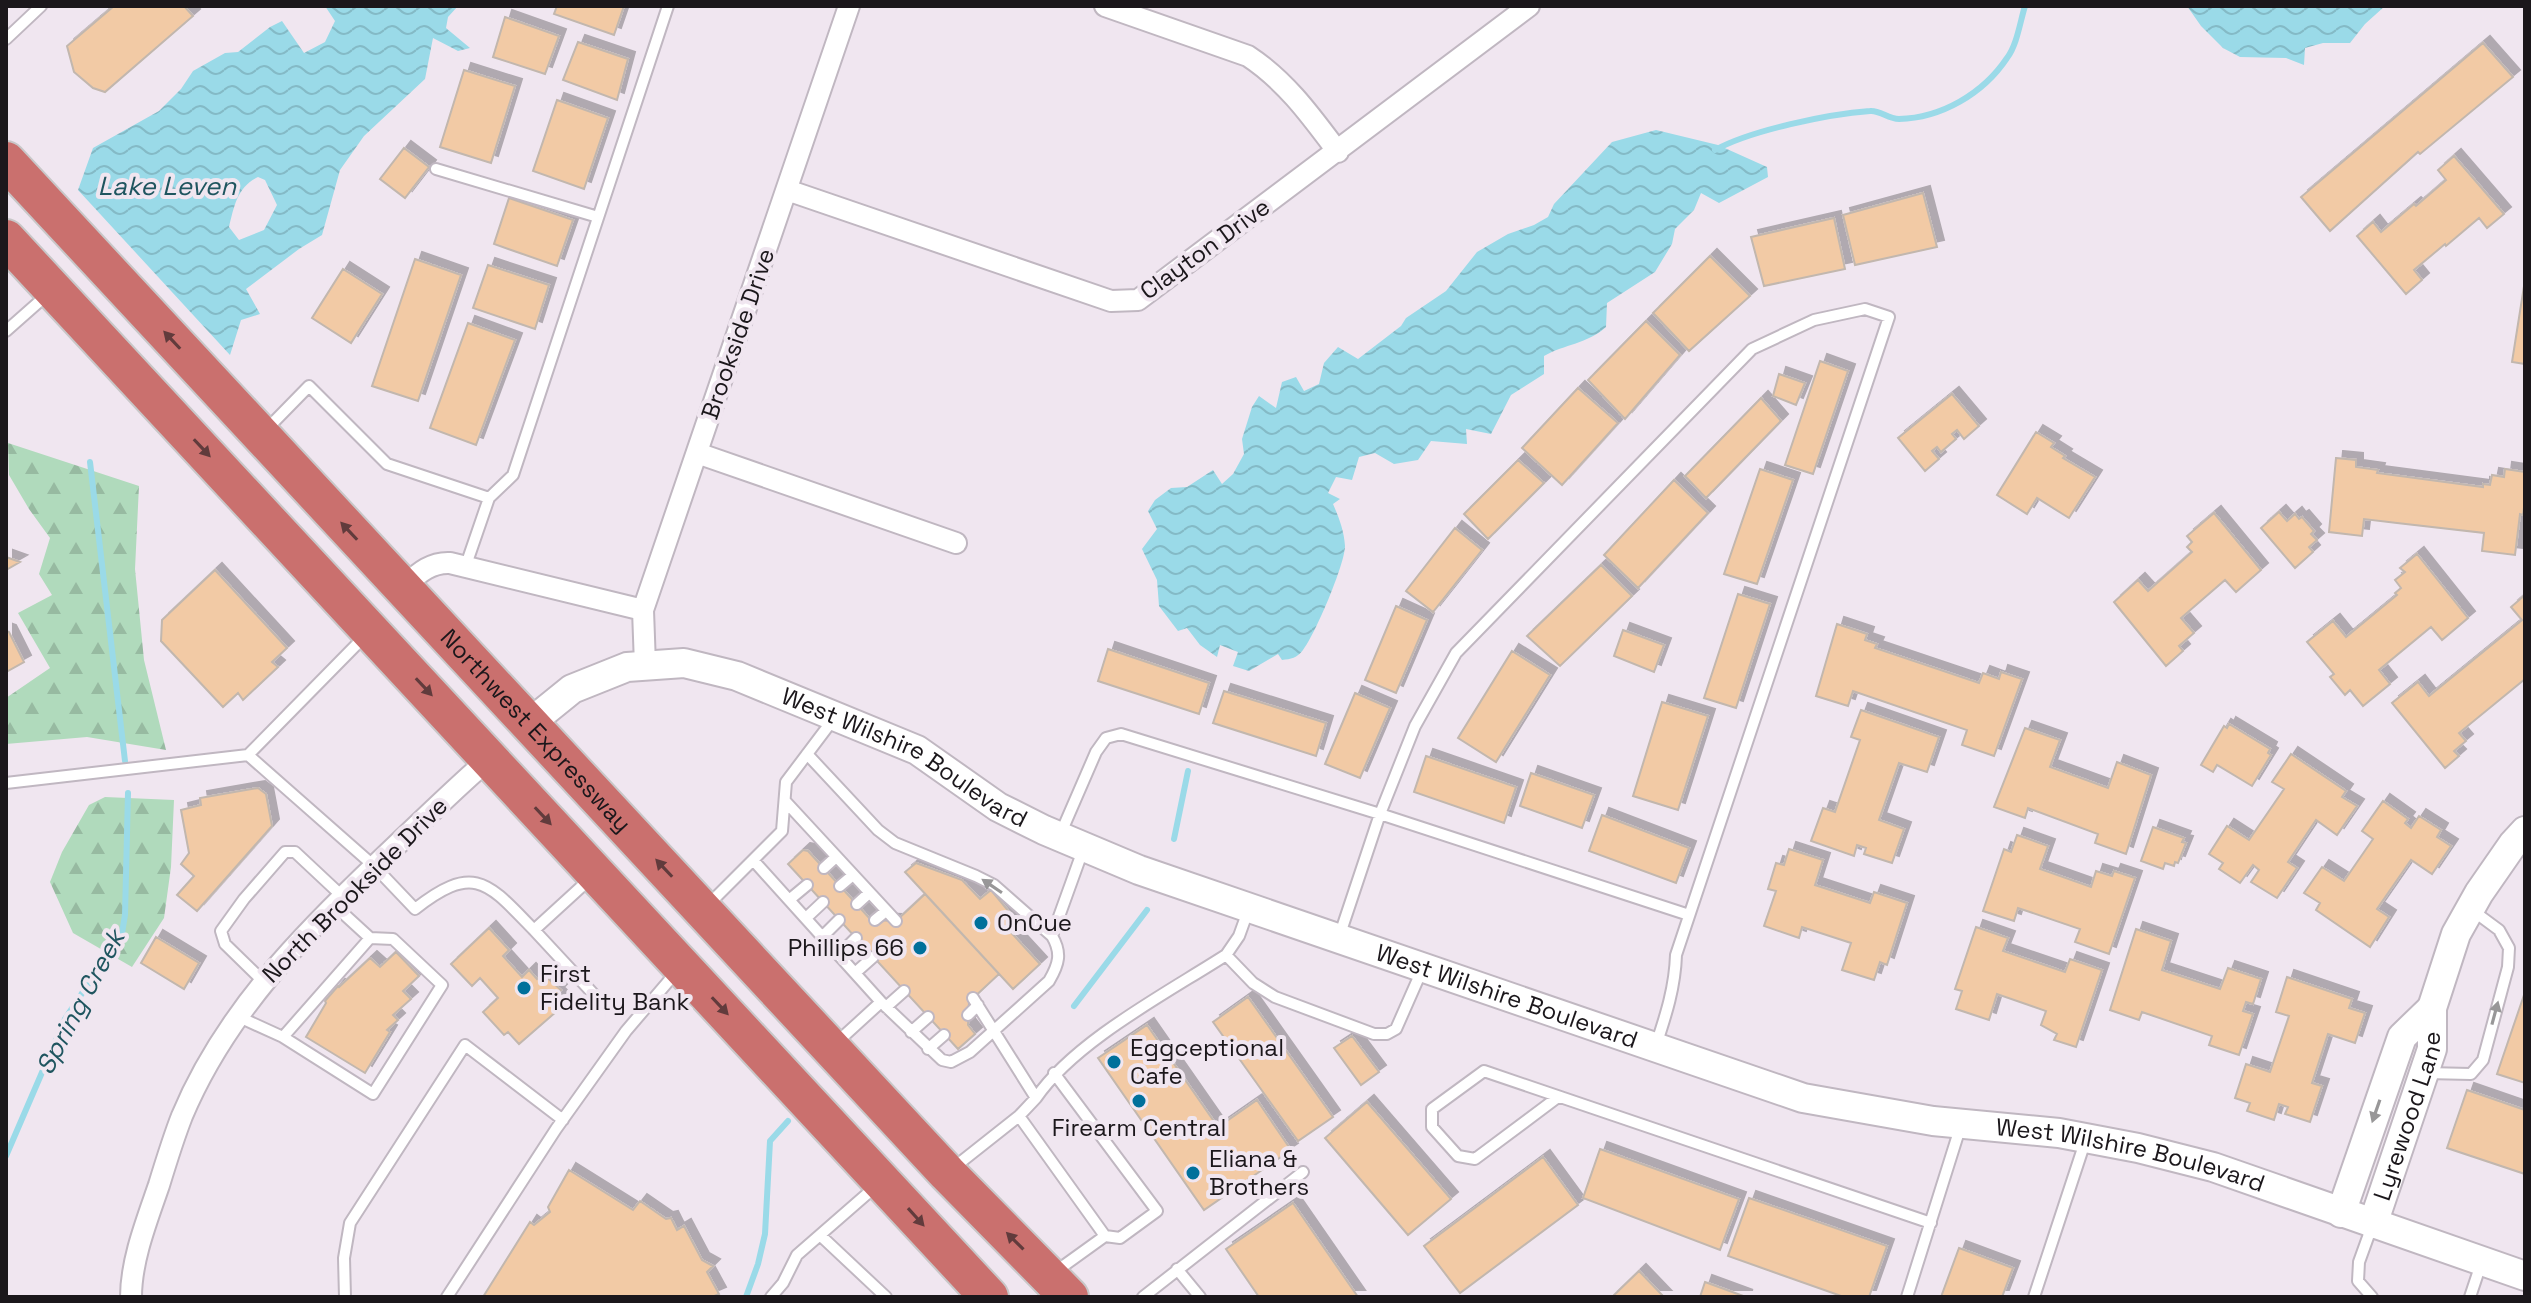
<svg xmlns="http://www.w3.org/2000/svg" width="2531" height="1303" font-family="'Space Grotesk',sans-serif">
	<defs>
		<pattern id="forest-firs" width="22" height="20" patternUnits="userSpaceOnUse" patternTransform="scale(2)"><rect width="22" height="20" fill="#b0dabc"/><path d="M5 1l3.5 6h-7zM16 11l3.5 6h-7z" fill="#97baa1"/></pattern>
		<pattern id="water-waves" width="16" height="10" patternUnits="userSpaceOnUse" patternTransform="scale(2)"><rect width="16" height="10" fill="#9adae8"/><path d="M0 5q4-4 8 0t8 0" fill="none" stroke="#84bac6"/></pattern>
		<filter id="shadow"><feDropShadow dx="7" dy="-7" stdDeviation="0" flood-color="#0004"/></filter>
	</defs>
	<rect width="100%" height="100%" fill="#f0e6f0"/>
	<path fill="url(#forest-firs)" d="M8,443l131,43 -4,83 9,91 22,90 -79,-13 -81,7v-46l44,-30 -32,-55 34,-18 -13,-21 11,-36 -21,-29 -20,-34z
		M105,797l69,3 -3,67 -7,51 -32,49 -59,-34 -23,-51 12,-30 27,-47z"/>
	<path fill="url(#water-waves)" fill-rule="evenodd" d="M325,6h133l-10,11 -2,11 24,20 -12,3 -25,-13 -8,41 -61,57 -24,34 -18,65 -23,14 -53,40 14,25 -19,6 -11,35 -152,-165 15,-42 66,-37 22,-22 12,-18 32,-18 13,-1 32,-25 12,-6 22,32 21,-11 10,-21zM258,177l7,3 12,25 -13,25 -25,10 -10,-13c5,-20 8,-40 29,-50z
		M2187,6h198l-20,18 -15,19h-27l-18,5 -1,17 -18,-7 -46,-1 -17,-9 -22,-22z
		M1656,130l62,15 49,22 1,10 -49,26 -18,-10 -7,17 -19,19 -3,15 -17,28 -48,31 -1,24c-19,17 -41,17 -62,29v18l-33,21 -20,39 -25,-5 1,15 -36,-3 -13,19 -24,4 -19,-11 -16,4 -7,23 -16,-3 -8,16 12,6 -7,5c6,14 11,26 12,42 0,18 -30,89 -42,104 -6,8 -12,9 -21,10l-4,-6 -29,17 -16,-5 5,-14 -18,-7 -3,12 -17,-12 -13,-17 -9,3 -19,-25 -2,-26 -15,-31 15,-20 -9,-18 7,-11 16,-12 16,-1 26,-17 9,14 11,-10 11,-20 -2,-15 10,-32 7,-11 17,12 6,-26 14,-5 8,14 15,-7 5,-21 14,-16 20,12 43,-33 5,-8 40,-27 31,-39 31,-18 26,-9 14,-8 6,-13 58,-62z"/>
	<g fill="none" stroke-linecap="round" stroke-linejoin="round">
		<path stroke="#9adae8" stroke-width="6" d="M1715,150c36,-20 114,-36 155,-39 10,-1 18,8 29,8 42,-1 84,-25 108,-61 10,-13 13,-36 18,-52
			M90,462l35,299
			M1174,839l14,-68
			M1074,1006l73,-96
			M6,1156l59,-137 57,-86 3,-18 3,-122
			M746,1297l12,-33 7,-30 5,-93 18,-20"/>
	</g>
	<path fill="#f2caa5" stroke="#c2b7ae" stroke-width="2" filter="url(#shadow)" d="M114,6h70l9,10 -88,76 -12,-4 -19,-16 -7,-26z
		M557,6h67l-10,29 -60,-21z
		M505,17l54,19 -14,38 -52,-17z
		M578,42l50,17 -11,41 -54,-20z
		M2483,43l30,34 -93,77 -2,-2 -88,79 -29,-34z
		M464,70l51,16 -24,77 -51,-16z
		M557,100l51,18 -24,71 -51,-18z
		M404,148l25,19 -24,31 -25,-19z
		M2454,156l50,58 -17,14 -8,-10 -33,28 -1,-2 -31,26 8,10 -16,14 -49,-58 16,-14 8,10 33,-28 2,2 30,-26 -8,-10z
		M1923,193l14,54 -82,18 -12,-50z
		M509,198l64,22 -16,46 -63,-22z
		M1834,218l11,51 -81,17 -13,-49z
		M1710,256l40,40 -61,55 -36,-38z
		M415,259l46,16 -43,126 -46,-15z
		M488,265l61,20 -14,44 -62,-21z
		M343,269l39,25 -31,49 -39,-25z
		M2524,286l1,1v77l-13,-2z
		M1646,321l34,34 -55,64 -37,-39z
		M468,323l47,17 -39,105 -46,-17z
		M1820,361l28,10 -35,103 -28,-9z
		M1779,374l26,9 -9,22 -23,-9z
		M1578,388l40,35 -56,62 -40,-37z
		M1952,394l27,32 -15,13 -7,-9 -5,4 4,5 -15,13 -4,-5 -5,4 7,8 -14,12 -27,-33z
		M1761,398l20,23 -75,77 -21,-22z
		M2036,432l18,11 -3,4 14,9 -2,2 32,19 -26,41 -32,-20 -10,16 -30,-19z
		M2336,458l20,2v7l22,3 -1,3 106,14v-3l7,1 2,-10 12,2 1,-8 20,3v28l-2,15 -3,-1 -5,41 -33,-4 2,-18 -87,-10 -33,-4 -2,17 -33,-4z
		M1518,460l26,23 -56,56 -24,-25z
		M1760,469l33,11 -36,104 -33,-10z
		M1674,480l34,33 -70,75 -34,-33z
		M2279,512l8,9 8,-7 4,5 3,-2 12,14 -3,3 6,6 -8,7 4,5 -18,16 -34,-40z
		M2214,513l47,57 -25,22 -11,-12 -44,38 13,15 -15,13 4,5 -17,15 -52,-64 24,-22 10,11 44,-39 -5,-5 5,-5 -5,-6z
		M1455,528l27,22 -49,62 -27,-21z
		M2417,554l51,64 -26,22 -11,-13 -52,43 11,14 -27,22 -13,-16 -5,5 -15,-18 4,-3 -27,-32 26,-21 13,16 51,-42 -2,-2 6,-5 -6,-8 10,-8 -5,-4z
		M6,557l14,5 -14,8z
		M1601,565l31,31 -72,70 -33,-30z
		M215,570l72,78 -15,14 6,5 -35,33 -5,-7 -15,14 -62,-66 1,-21z
		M1738,594l32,10 -34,104 -32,-10z
		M2525,595v84l-66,54 7,8 -12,10 5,5 -14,12 -53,-65 26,-21 11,14 93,-76 -11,-13z
		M1396,606l31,14 -31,73 -31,-13z
		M1837,624l30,10 -2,6 12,4 -2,4 104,35 4,-10 16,6 2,-7 21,7 -28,77 -32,-11 5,-15 -114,-39 -5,15 -32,-10z
		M1623,630l41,15 -10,27 -40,-16z
		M6,631l3,1 15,30 -18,10z
		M1108,649l101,34 -10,31 -101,-33z
		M1512,651l38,24 -54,87 -38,-24z
		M1224,691l102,32 -10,33 -103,-33z
		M1355,693l35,15 -30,70 -35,-14z
		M1662,702l46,14 -30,94 -45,-14z
		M1861,710l78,27 -12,35 -28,-9 -20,57 25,9 -12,34 -28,-9 2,-6 -9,-3 -3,11 -43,-15 12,-33 12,4 25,-72 -9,-3z
		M2229,724l41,25 -2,4 3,2 -19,31 -35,-21 -4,7 -12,-7 23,-39 3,2z
		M2025,728l35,12 -10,27 58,21 9,-26 34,13 -25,79 -31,-11 3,-9 -70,-26 -3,10 -31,-11z
		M2291,754l55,37 -4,6 15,9 -20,29 -21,-15 -28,42 9,6 -20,30 -26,-16 8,-12 -6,-5 -13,18 -21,-14 4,-6 -14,-9 18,-28 22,14 35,-51 -12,-7z
		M1426,756l90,31 -12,36 -90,-31z
		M1531,773l63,22 -12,33 -62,-22z
		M258,788l8,6 6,32 -75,85 -20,-16 17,-19 -13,-12 8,-11 -8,-43 20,-5 -1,-7z
		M2383,801l25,18 -3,4 6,5 8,-12 22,14 -4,7 14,9 -19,28 -21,-14 -34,49 12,8 -19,30 -54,-37 4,-7 -16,-10 18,-26 22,14 29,-42 -11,-8z
		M1602,815l87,33 -13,35 -87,-32z
		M2153,827l31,11 -2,4 4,1 -8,20 -3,-1 -1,4 -9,-3 -2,6 -22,-8z
		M2017,835l31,11 -8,23 51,18 5,-16 16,5 2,-5 21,7 -26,76 -34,-12 5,-13 -62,-21 -4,13 -31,-10 21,-62 7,3z
		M1789,849l34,11 -8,25 55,18 4,-11 33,11 -20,62 -7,-3 -6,18 -32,-10 9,-27 -49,-16 -3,11 -35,-12 12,-35 -8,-2 8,-26 8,2z
		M803,850l5,1 63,69 25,1 29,-27 74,80 -30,28 -1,23 7,9 -17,15 -170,-185z
		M916,863l46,17 18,19 11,-9 24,29 -9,8 34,37 -27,25 -108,-117z
		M1976,927l32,11 -5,13 62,21 5,-13 32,11 -26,77 -22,-7 3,-6 -16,-9 5,-14 -49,-17 -8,26 -33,-11 6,-18 -7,-2z
		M489,928l20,22 -6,6 19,21 7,-7 8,9 6,-5 18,16 -4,4 7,7 -8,8 1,2 -38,33 -11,-12 -4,3 -21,-23 15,-14 -18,-20 -8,8 -21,-22z
		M2136,929l35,12 -9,29 58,19 8,-21 33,11 -8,25 -7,-2 -3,9 10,3 -14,41 -30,-10 3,-9 -70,-24 -3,8 -29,-10z
		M156,937l43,26 -15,26 -43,-26z
		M396,952l23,24 -16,15 8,8 -18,16 5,5 -11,10 3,2 -25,41 -59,-36 20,-34 -1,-2 13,-15 1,1 31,-29 10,9z
		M2287,977l65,22 -3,9 16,5 -10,30 -27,-9 -16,49 10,3 -12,36 -25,-8 3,-7 -9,-3 -5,16 -27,-9 3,-8 -15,-5 11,-34 24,8 19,-56 -13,-4z
		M2525,992v91l-28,-9z
		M1248,997l85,120 -35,24 -85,-119z
		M1147,1025l71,102 39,-27 34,50 -87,60 -106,-152z
		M1352,1036l27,36 -18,13 -27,-37z
		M2467,1090l58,20v64l-78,-26z
		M1367,1102l84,97 -43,36 -83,-97z
		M1600,1149l139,50 -19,51 -137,-52z
		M1543,1157l35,48 -118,88 -36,-47z
		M569,1170l64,40 7,-9 26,18 5,-1 6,12 7,-4 18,34 11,6 -6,6 12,22 -7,3h-229l47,-75 4,3 16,-13 -2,-5z
		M1749,1198l138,48 -18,51h-25l-116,-41z
		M1293,1203l65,94h-99l-33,-48z
		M1959,1248l54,20 -11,29h-61z
		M1639,1271l25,26h-52z
		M1705,1282l41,15h-46z"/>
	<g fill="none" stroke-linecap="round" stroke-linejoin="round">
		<defs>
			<path id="lane" d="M6,39l35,-33
				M436,169l162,48
				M6,331l43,-38
				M265,431l44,-45 78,78 102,34 -23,67
				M489,498l24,-23 155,-469
				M807,754l71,76 17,13 81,33 18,9 58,51
				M248,755l116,-118
				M6,783l242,-28 126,111 41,43c60,-47 73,-26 119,21
				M785,801l111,120
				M1060,835l36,-83 10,-14 15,-4 259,80 309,101
				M753,860l128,142 -46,42
				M824,868l12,-11
				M592,877l-58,53 65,70
				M840,886l13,-11
				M789,900l18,-15
				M857,904l12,-11
				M708,905l74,-74 4,-49 49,-65
				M806,918l17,-16
				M875,920l11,-9
				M822,937l17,-17
				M1339,937l41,-123 35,-88 41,-73 296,-304 62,-29 51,-11 24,8 -213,638c-1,32 -10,60 -20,90
				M839,955l17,-17
				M1226,955l27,28 22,14 99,37h13l9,-5 26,-59
				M855,973l18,-16
				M263,981l-38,-37 -4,-13 23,-32 41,-47h10l47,44
				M881,1002l61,58 9,2 19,-10 79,-71c10,-17 13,-28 3,-45l31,-86
				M886,1007l18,-16
				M968,1015l10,-10
				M239,1017l44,20 90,57 69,-109 -49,-46 -23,-1 -36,-33
				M911,1032l17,-15
				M283,1037l87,-99
				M928,1049l16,-14
				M1054,1073l103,138 -37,27 -15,-2
				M2426,1073l45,1 12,-14 25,-93 1,-19 -10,-18 -27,-20
				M1558,1097l-83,62 -17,-3 -26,-29v-18l52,-38 447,152
				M1036,1098c39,-57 131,-105 190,-143l13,-19 9,-25
				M1019,1116l86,120 -50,36
				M952,1169l67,-53 17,-18 -63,-100
				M821,1236l65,61
				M1177,1269l23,28
				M345,1297l-1,-39 6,-35 115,-178 98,75
				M447,1297l109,-168 70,-98 52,-61
				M771,1297l12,-14 14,-28 78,-68
				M1143,1297l160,-125
				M1907,1297l54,-172
				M2034,1297l52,-158
				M2372,1297l-14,-16 1,-19 13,-36
				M2470,1297l12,-36"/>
			<path id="street" d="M1105,6l143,50c38,25 63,60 90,96
				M787,190l324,111 27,-1 391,-294
				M697,453l259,90
				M402,588c15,-13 27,-26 48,-25l193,47
				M645,665l-2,-55 206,-604
				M131,1297c0,-37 16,-77 28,-112 7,-23 14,-46 23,-69 43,-103 121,-182 200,-257 36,-34 70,-68 107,-100"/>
			<g id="secondary">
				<path id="s1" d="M530,723l42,-34 55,-22 57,-4 53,13 180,74 81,57 46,23 95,40 664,228 130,23 126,12 79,15 75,19 312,109"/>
				<path d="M2341,1213l61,-176 30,-29"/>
				<path id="s2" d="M2373,1224l59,-175v-41l24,-74 23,-41 34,-49 12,-13"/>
			</g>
			<g id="highway">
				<path id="s3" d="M6,161l941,1012 122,124"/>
				<path d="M6,239l983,1058"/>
			</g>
		</defs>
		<use href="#lane" stroke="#c0b7c1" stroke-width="14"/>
		<use href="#street" stroke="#c0b7c1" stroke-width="24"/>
		<use href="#secondary" stroke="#c0b7c1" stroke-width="32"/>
		<use href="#highway" stroke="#c8c7c8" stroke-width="42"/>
		<use href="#lane" stroke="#fff" stroke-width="10"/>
		<use href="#street" stroke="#fff" stroke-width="20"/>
		<use href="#secondary" stroke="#fff" stroke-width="28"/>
		<use href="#highway" stroke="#ca706e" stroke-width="38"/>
	</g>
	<defs><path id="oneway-solid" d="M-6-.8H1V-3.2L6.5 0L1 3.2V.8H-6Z" transform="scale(2)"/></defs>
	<g fill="#613b3c">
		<use href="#oneway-solid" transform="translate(172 340) rotate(-133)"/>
		<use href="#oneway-solid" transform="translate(202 448) rotate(47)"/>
		<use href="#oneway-solid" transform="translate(349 531) rotate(-133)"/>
		<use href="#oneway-solid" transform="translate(424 687) rotate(47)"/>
		<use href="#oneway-solid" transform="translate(543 816) rotate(47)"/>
		<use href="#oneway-solid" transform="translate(664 868) rotate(-133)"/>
		<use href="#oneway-solid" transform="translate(720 1006) rotate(47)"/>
		<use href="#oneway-solid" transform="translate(916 1217) rotate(48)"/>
		<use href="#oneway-solid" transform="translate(1015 1241) rotate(-135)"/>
	</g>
	<g fill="#989798">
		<use href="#oneway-solid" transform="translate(992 886) rotate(-146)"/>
		<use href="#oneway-solid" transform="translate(2495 1013) rotate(-75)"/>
		<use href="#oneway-solid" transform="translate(2376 1111) rotate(109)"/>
	</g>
	<g fill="#00709b" stroke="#f0e6f0" stroke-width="3">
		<circle cx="981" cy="923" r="8"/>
		<circle cx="920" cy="948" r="8"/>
		<circle cx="524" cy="988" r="8"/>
		<circle cx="1114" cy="1062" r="8"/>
		<circle cx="1139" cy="1101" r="8"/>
		<circle cx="1193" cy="1173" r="8"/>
	</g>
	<g text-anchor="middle" stroke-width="8" stroke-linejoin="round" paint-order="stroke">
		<g font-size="24" fill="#1b171b" stroke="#f0e6f0">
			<text transform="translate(1205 249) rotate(-36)" y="8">Clayton Drive</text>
			<text transform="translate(738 334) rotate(-71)" y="8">Brookside Drive</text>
			<text dy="8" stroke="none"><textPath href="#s3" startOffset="778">Northwest Expressway</textPath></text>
			<text dy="8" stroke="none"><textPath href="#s1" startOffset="412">West Wilshire Boulevard</textPath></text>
			<text transform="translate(355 890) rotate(-45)" y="8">North Brookside Drive</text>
			<text dy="8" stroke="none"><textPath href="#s1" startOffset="1062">West Wilshire Boulevard</textPath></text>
			<text dy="8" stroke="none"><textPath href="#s2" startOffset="114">Lyrewood Lane</textPath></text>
			<text dy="8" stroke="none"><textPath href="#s1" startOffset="1708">West Wilshire Boulevard</textPath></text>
		</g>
		<g font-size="24" fill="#1b171b" stroke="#f0e6f0" text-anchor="start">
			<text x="997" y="931">OnCue</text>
			<text x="904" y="956" text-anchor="end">Phillips 66</text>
			<text x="540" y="982">First<tspan x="540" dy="28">Fidelity Bank</tspan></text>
			<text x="1130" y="1056">Eggceptional<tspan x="1130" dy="28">Cafe</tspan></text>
			<text x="1139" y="1136" text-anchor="middle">Firearm Central</text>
			<text x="1209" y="1167">Eliana &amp;<tspan x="1209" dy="28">Brothers</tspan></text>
		</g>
		<g font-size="26" font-style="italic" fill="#1f555f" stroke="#f0e6f0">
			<text x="167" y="195">Lake Leven</text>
			<text transform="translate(80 1002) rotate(-62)" y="9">Spring Creek</text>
		</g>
	</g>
	<rect width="2531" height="1303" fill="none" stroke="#1b171b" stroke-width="16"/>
</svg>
